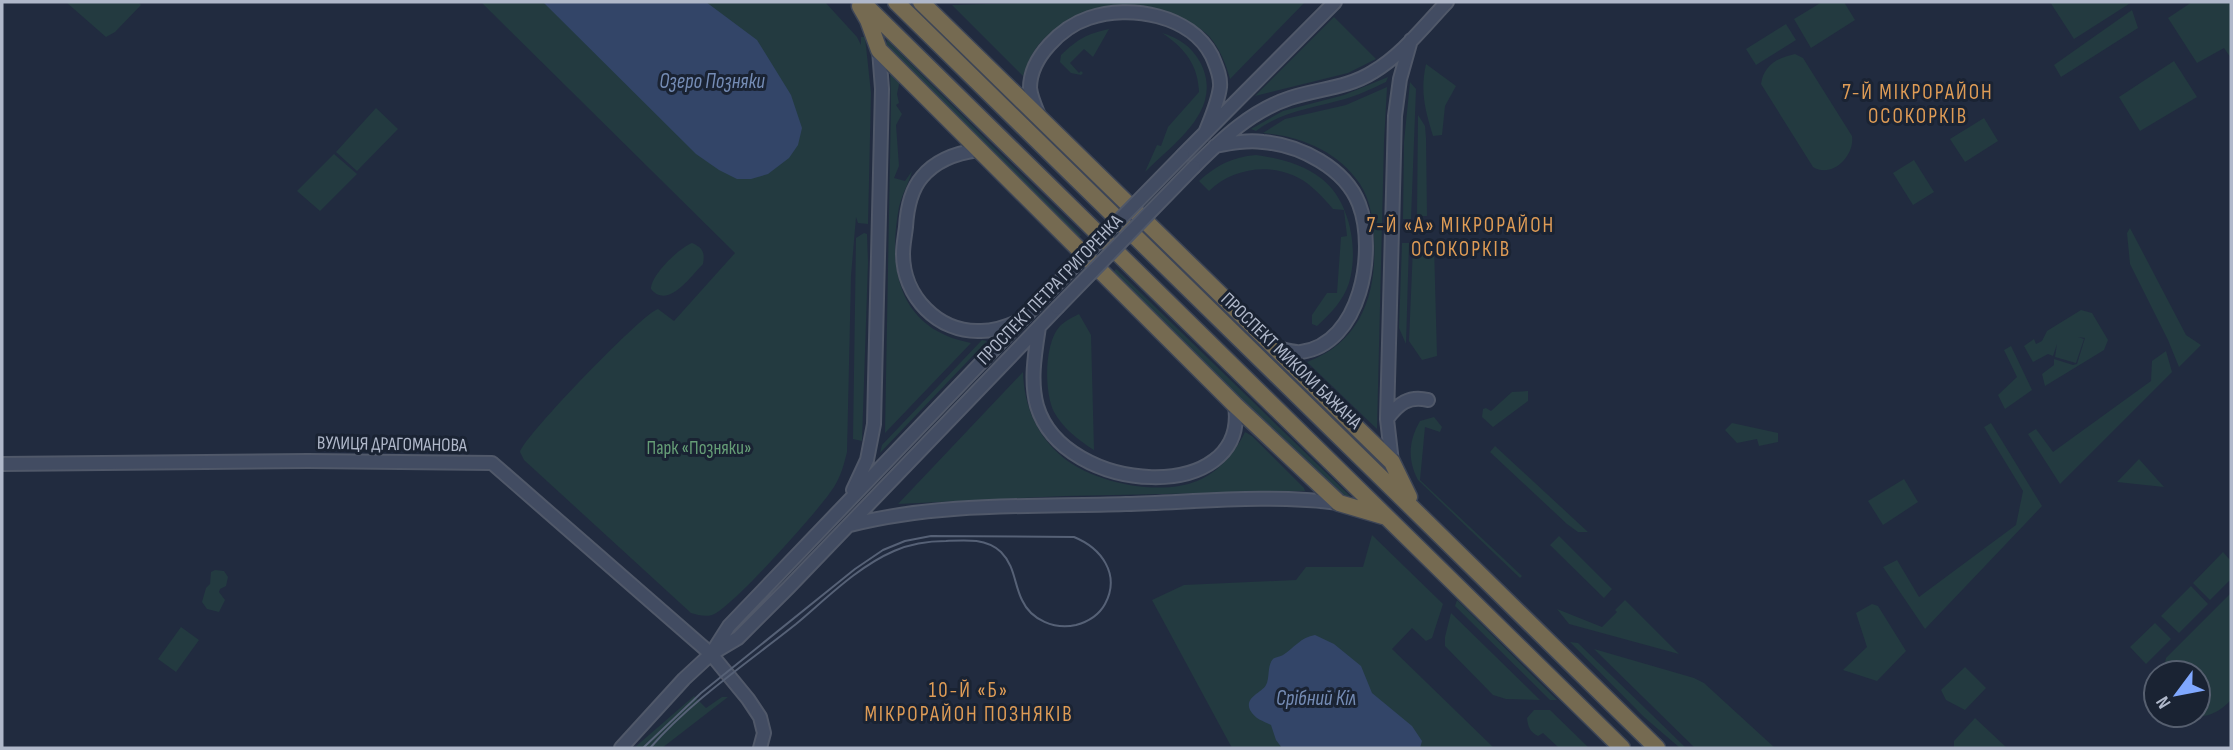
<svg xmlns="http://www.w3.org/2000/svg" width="2233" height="750" font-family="'Sofia Sans Condensed',sans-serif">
	<rect width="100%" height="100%" fill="#212b3f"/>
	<path fill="#233a40" d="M66,2h72l3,3 -26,27 -9,5z
		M481,2h344l32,35 4,8v-8h4l6,56 -3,131 -10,-1 -2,-6 -5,59 -4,176c-3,12 -6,24 -13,35 -13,21 -102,121 -122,128 -7,2 -14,0 -21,-2l-167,-153 -4,-8c5,-17 124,-140 138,-143l16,12 61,-68z
		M1048,2h257l-75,77c-4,-15 -10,-30 -21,-43 -39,-36 -131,-36 -169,7 -8,9 -13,22 -17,33l-71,-71z
		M1822,2h22l11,18 -44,28 -17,-29z
		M2050,2h82l-58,37z
		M2192,2h39v56l-7,-10 -27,15 -29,-45z
		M2132,10l6,18 -77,49 -7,-12z
		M1334,17l42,42 -28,14 -93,23z
		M1786,24l10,16 -40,25 -10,-16z
		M1109,29l-16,28 -9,-8 -14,14 9,10 2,-2 2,2 -2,2 -10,-2 -11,-11 1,-7c17,-16 25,-21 48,-26z
		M1162,33c17,5 29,13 38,29 25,47 -25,80 -55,110l12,-27 4,1 7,-19 31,-35c-1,-27 -14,-44 -37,-59z
		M887,40l194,195 -4,5 -88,-88 -1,-6 -102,-102z
		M1795,54l8,4 49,78c3,20 -20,43 -39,31l-52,-83c3,-19 16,-26 34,-30z
		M2174,61l23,36 -57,34 -21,-34z
		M1426,64l30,22 -11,20 -3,29 -9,1c-8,-26 -13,-45 -7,-72z
		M890,69l10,11 -3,14 2,9 -3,2 6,9 -6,11 3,41 -5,12 11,3 7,-10c-3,12 -10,23 -13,36 -9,48 -6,105 46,128 8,4 18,6 26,8l-86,90 6,-328z
		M1388,77l-2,5c-13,6 -27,13 -41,17 -31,9 -63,12 -89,32l-5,-2 32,-18 61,-16z
		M1410,82l6,7 -5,130h-8l1,-77z
		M1387,87l-3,55 -7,287 -70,-67c54,-20 70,-68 67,-122 -1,-19 -3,-39 -14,-56 -22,-33 -60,-48 -97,-51l22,-14 61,-14z
		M376,108l22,21 -41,42 -21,-19z
		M1418,115l7,11 1,12 1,78h-10z
		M1984,118l14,23 -33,21 -15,-23z
		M334,154l23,20 -37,37 -23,-20z
		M1256,155c23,3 47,9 66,24 28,22 37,70 27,104 -6,18 -18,30 -32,43l-5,-2v-9l15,-22h10l4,-56 6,-1 -3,-26 -11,-1c-6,-7 -12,-14 -19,-20 -30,-28 -77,-25 -105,2l-10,-10c18,-16 33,-24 57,-26z
		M1914,160l20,32 -21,13 -20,-32z
		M2130,228l56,107 15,10 -22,22 -11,-27 -38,-76 -3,-31z
		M864,233l3,1 1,28 -6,179 -9,-2 3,-201z
		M692,243c11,5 13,9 11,21 -12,12 -35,46 -52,25 0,-14 28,-41 41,-46z
		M1402,243h7l-3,101 -7,-16z
		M1434,245l3,111 -15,4 -13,-19 4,-94 14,2v-3z
		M1116,269l235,228 -16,-5 -224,-218z
		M2081,310l11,3 16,27 -4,10 -59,36 -3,-12 12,-9v-6l19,6 4,-1 8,-26 -7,-1 6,2 -8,24 -21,-6 2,-13 -4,12 -5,-2 -15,8 -9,-16 10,-7 2,5 6,-3 5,-10z
		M1079,314l12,21 3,115c-16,-10 -31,-22 -40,-38 -10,-20 -10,-69 6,-86 5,-5 13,-9 19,-12z
		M982,340l5,1 -107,112 2,-8z
		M2011,346l21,44 -27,19 -7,-14 19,-18 -13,-27z
		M2166,351l6,21 -112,112 -32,-50 8,-5 17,23 98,-71 1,-20z
		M1023,372c1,32 12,60 36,82 30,28 99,43 138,27 22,-9 38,-28 48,-49l7,4 52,52 1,3 -240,5 -167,8z
		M1528,391v10l-35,26 -11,-10 1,-8 3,-1 5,3 21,-19z
		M1434,417l8,10 -2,5 -15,-5 -5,53 102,96 -2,2 -102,-98c-11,-21 -9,-40 2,-59z
		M1732,423l46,10v9l-19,4 -2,-7 -20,4 -12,-13z
		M1991,423l51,83 -117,123 -42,-62 14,-7 22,37 97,-72 7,-34 -39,-64z
		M1495,446l93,86h-10l-11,-8 -77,-72z
		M2139,459l25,28 -47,-5z
		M1904,479l14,23 -35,23 -15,-24z
		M1372,535l71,69 -11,34 -6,3 -14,-13 -20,21 102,99h-262l-80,-148 32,-15 112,-5 10,-13h57z
		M1559,536l53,53 -8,9 -54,-53z
		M2223,552l8,9v18l-21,21 -17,-17z
		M215,570l9,1 4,6 -2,9 -6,3 -1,3 6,8 -6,12 -12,-3 -5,-7 4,-14 4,-4 1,-12z
		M2191,586l17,18 -29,29 -18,-17z
		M2231,593v107c-13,13 -24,19 -43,15h10v-42h-36l4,-15z
		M1457,600l100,100h-7l-95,-94z
		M1625,600l54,54 -110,-30 -12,-15 45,18 15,-15 -2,-2z
		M1872,604l6,2 28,45 -29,30 -34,-11 24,-23 -11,-34z
		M1451,613l89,87 -34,-1 -13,-4 -48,-49v-9z
		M2155,623l16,16 -25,25 -16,-17z
		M181,627l18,13 -23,32 -18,-13z
		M1570,642l8,1 108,105h-6l-36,-31z
		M1594,649l100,29 10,5 71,65h-80z
		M1965,667l21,21 -21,22 -19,-10 -5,-10z
		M694,696l12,12 16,-11h6l-66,51h-28z
		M1534,710h16l39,38h-30l-16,-15 -5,3c-8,-4 -10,-9 -11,-18z
		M1975,718l32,30h-53v-7z"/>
	<path fill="#334568" d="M543,2h163l51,38 34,55 11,33 -4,17 -9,13 -21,16 -17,5h-14l-18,-9 -23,-16z
		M1315,635l19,9 27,22 11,27 40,33 10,15 -2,7h-138l-6,-8 -5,-15c-8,-4 -16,-6 -21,-15 -6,-13 13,-18 16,-25 4,-7 1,-20 7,-26 1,-1 8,-3 10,-4 11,-7 18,-18 32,-20z"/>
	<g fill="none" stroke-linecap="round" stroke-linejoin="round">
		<defs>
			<path id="secondary" d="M1038,113c-3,-7 -7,-16 -8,-25 0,-31 32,-61 59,-70 41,-14 102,-3 123,38 4,10 9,20 8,31 -2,16 -9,31 -15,46
				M1215,146c16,-3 32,-6 48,-4 37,3 82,26 96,62 18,47 2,140 -58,148 -9,1 -18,-3 -27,-5
				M978,150c-22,3 -42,10 -56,27 -12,14 -15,33 -16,50 -1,9 -3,18 -3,27 0,42 35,79 78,77 13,0 25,-4 36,-9
				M1183,155l152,-153
				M1194,167c29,-29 57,-56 96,-69 27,-9 58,-10 83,-26 29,-17 51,-46 74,-70
				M1039,327c-4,26 -9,54 -2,79 27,90 213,100 198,-1
				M1387,419c11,-15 22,-24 41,-19
				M1392,462l-5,-43 8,-303 5,-37 11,-39
				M2,464l306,-3 184,2 219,191 37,45 12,18 4,16 -4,15
				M853,490l14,-30 7,-36 8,-335 -3,-39
				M850,525c90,-23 184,-18 276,-21 70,-2 143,-10 213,-1
				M713,651l16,-25 316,-330
				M621,748l63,-69 27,-25 27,-16 51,-51 268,-279"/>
			<path id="highway" d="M862,2l760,746
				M896,2l761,746
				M921,2l471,460 17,35
				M860,6l8,14 11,30 356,355 104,98 44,13"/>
		</defs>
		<use href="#secondary" stroke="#505869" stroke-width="16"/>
		<use href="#highway" stroke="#3d4556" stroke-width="19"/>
		<use href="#secondary" stroke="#424c62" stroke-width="12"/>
		<use href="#highway" stroke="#756a51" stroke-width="16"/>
		<path stroke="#566176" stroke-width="2" d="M643,748l58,-55 154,-124 28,-19 22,-9 26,-5 143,1c27,11 47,37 31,67 -6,11 -18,18 -29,21 -21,5 -45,-5 -54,-25 -8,-16 -7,-34 -21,-48 -15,-14 -36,-12 -55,-11 -18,0 -36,3 -52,10 -37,16 -68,48 -98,73 -49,39 -105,77 -146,124"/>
		<defs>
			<path id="secondary-bridge" d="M1045,296l138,-141
				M1057,308l137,-141"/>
		</defs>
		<use href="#secondary-bridge" stroke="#505869" stroke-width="16" stroke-linecap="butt"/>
		<use href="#secondary-bridge" stroke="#424c62" stroke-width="12"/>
	</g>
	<g text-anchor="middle" stroke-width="6" stroke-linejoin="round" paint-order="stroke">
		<g font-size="19" fill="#b0b8ca" stroke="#1a2333">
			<text transform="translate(1049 289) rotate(-46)" y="7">ПРОСПЕКТ ПЕТРА ГРИГОРЕНКА</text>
			<text transform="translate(1292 360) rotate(44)" y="7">ПРОСПЕКТ МИКОЛИ БАЖАНА</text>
			<text transform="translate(392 443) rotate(1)" y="7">ВУЛИЦЯ ДРАГОМАНОВА</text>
		</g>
		<g font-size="19" fill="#659d76" stroke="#1a2333">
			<text x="699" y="454">Парк «Позняки»</text>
		</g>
		<g font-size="21" font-style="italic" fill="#758cb5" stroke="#1a2333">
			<text x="712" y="88">Озеро Позняки</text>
			<text x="1316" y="705">Срібний Кіл</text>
		</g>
		<g font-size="21" letter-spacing="2" fill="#df9c56" stroke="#1a2333">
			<text x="1918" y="99">7-Й МІКРОРАЙОН<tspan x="1918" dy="24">ОСОКОРКІВ</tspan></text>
			<text x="1461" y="232">7-Й «А» МІКРОРАЙОН<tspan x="1461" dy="24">ОСОКОРКІВ</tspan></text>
			<text x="969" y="697">10-Й «Б»<tspan x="969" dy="24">МІКРОРАЙОН ПОЗНЯКІВ</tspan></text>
		</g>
	</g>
	<rect width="2233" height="750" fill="none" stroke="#b0b8ca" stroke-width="7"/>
	<g transform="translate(2177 694) rotate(238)"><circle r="33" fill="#1a2333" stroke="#565f6f" stroke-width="2"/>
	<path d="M0-5L12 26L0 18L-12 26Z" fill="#80a8ff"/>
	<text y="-10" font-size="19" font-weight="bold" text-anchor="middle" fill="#b0b8ca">N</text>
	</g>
</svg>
